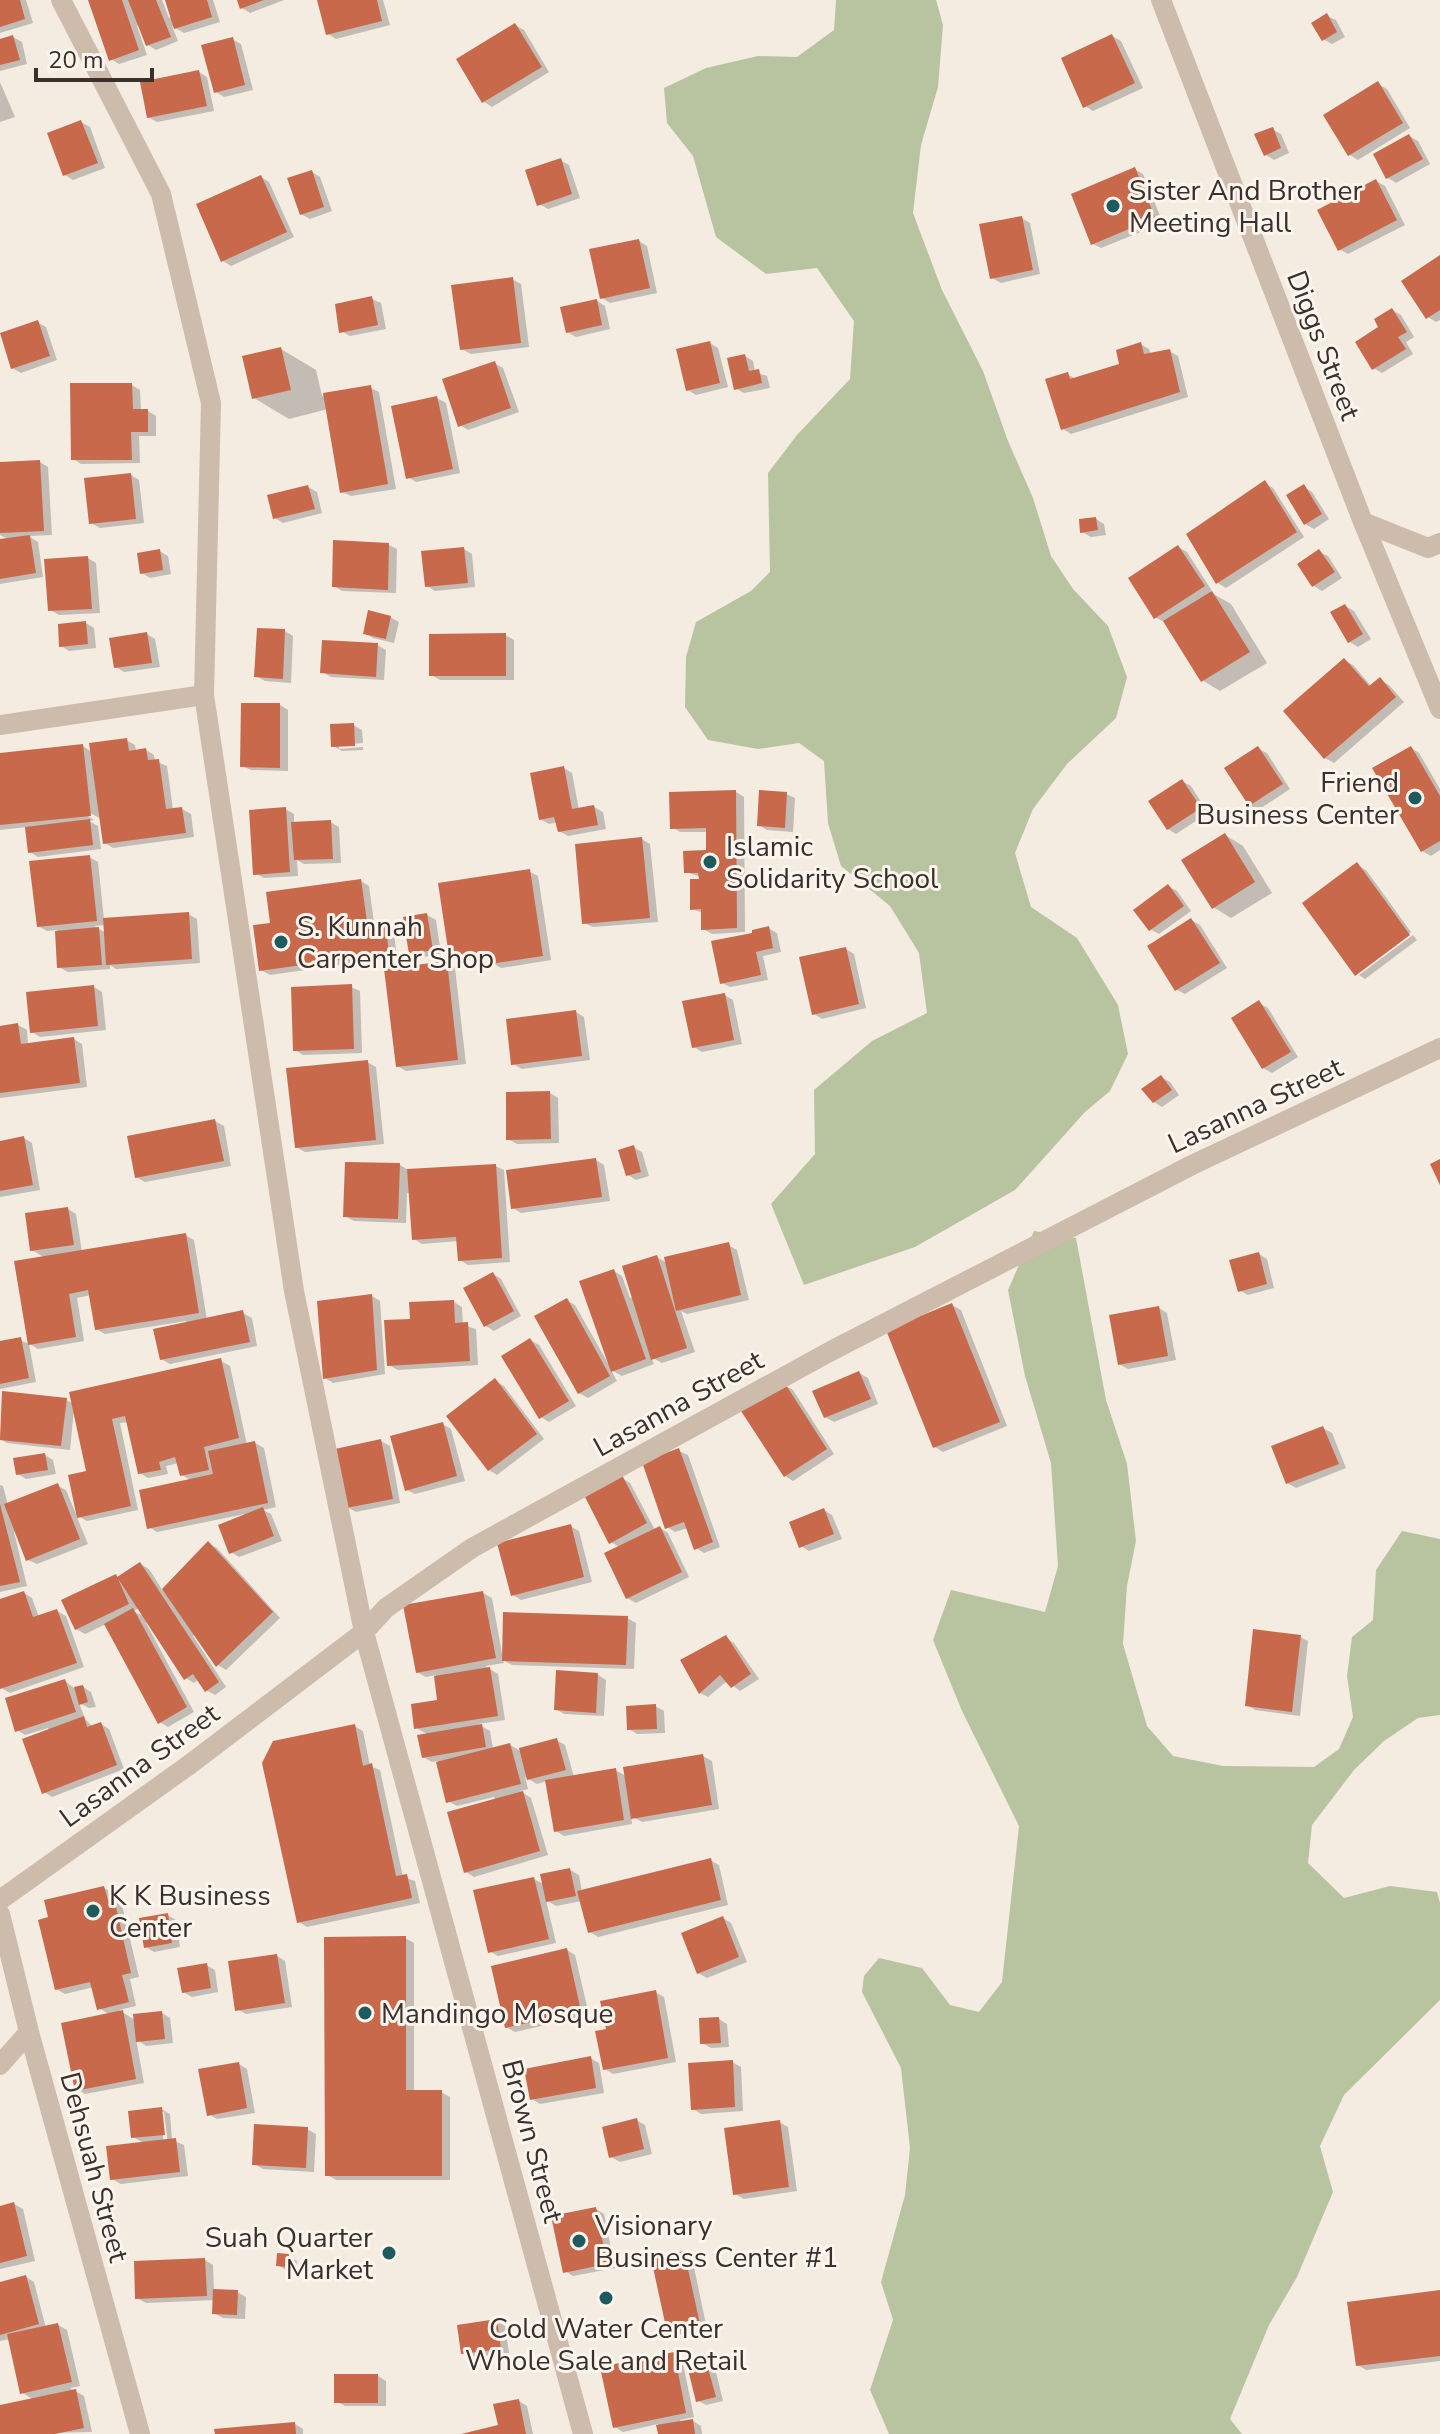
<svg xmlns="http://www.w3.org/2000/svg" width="1440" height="2434" font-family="'Nunito Sans',sans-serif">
	<rect width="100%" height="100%" fill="#f4ebe1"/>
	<path fill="#b8c4a0" d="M836,0h100l7,25 -5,62 -17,58 -8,68 29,77 41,81 25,70 25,57 18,58 22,33 35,37 19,51 -11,41 -49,46 -34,45 -18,44 16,54 46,31 41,67 10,49 -18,37 -25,21 -70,78 -100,57 -111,38 -33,-81 44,-50 -1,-64 58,-49 55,-28 -8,-60 -29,-47 -49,-40 -13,-43 -4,-62 -25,-18 -41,6 -50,-9 -23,-33 1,-50 10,-35 55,-31 19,-19 -2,-99 29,-38 53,-56 4,-58 -37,-53 -51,6 -50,-37 -23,-81 -26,-33 -3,-35 42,-20 52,-12 39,1 37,-27z
		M1034,1231l42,7 30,162 21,64 9,77 -9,45 -4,58 24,82 26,30 50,10 91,1 25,-18 14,-32 -6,-41 5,-39 21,-17 3,-50 26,-39 38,8v176l-22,3 -34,23 -30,29 -42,55 -4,38 36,35 46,-12 47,6 3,11v97l-96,95 -24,51 13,46 -36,85 -28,48 -39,94 12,15h-353l-19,-44 23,-70 -12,-38 24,-87 5,-47 -9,-80 -39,-76 2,-16 15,-18 43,10 28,37 29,7 23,-30 17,-156 -57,-115 -29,-71 18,-50 94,22 13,-46 -7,-103 -26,-87 -17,-86z"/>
	<path fill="#0003" fill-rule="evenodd" d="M0,0h26l7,23 -33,10z
		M90,0h72l7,18 3,-1 -5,-17h46l7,22 -36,11 -12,-7 6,15 -22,9 -8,-5 -8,-20 -3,1 10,29 -28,9 -8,-5z
		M239,0h45l-34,13 -8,-5z
		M319,0h64l7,25 -54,14 -8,-5z
		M1327,16l9,4 9,17 -13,7 -9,-5z
		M515,25l9,5 25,42 -57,35 -8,-5z
		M1112,36l9,5 22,47 -50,23 -8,-5z
		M13,37l9,5 5,22 -27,7v-30z
		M232,39l9,5 12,46 -29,7 -8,-5z
		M199,72l8,5 7,34 -57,11 -9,-5z
		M0,82l15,35 -15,5z
		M1378,84l9,5 23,39 -52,32 -8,-5z
		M81,122l9,5 15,41 -32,12 -8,-5z
		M1272,129l9,5 8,19 -15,7 -8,-5z
		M1409,136l9,5 12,23 -34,19 -8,-5z
		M560,160l9,5 11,33 -32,11 -9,-5z
		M1134,169l9,5 20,49 -62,25 -8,-4z
		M312,172l8,5 12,34 -22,8 -9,-5z
		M261,177l8,5 25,55 -63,29 -8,-5z
		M1376,181l9,5 20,39 -57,29 -9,-5z
		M1022,218l8,5 10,51 -39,9 -9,-5z
		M639,241l8,5 10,47 -47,10 -8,-5z
		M1440,257v63l-4,2 -8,-5z
		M512,279l9,5 8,63 -58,7 -9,-5z
		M372,299l9,4 5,26 -36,7 -9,-5z
		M597,301l8,5 5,23 -34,8 -9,-5z
		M1392,310l9,5 13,22 -8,5 7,12 -31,19 -9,-5 8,-41z
		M37,322l9,5 11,33 -36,13 -9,-5z
		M710,343l8,5 10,39 -32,8 -8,-5z
		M1140,344l9,5 2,6 18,-4 9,5 10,41 -117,37 -8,-5 4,-55 9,5 46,-14z
		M281,349l35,21 6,26 49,-8 8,4 17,97 -45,7 -9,-4 -14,-83 -39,10 -35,-21z
		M745,356l8,5 2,11 12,4 3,12 -26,5 -9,-5z
		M494,363l9,5 16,44 -51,18 -8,-5z
		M132,385l8,5 1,21h7l8,5v20h-17l1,27 -59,1 -8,-5z
		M437,398l9,5 14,70 -44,9 -8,-5z
		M40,462l8,5 4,68 -24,1 10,6 5,35 -43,7v-43l9,-1 -9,-5v-71z
		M131,475l8,5 5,43 -44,5 -9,-5z
		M1265,483l8,5 31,49 -78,51 -8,-5z
		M308,487l9,5 5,21 -39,10 -8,-5z
		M1304,487l8,5 17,27 -15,10 -9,-5z
		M1096,519l8,5 2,11 -15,2 -9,-5z
		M389,545l8,4 -1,44 -54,-2 -8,-5z
		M1178,547l9,5 25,39 -2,1 21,12 36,59 -47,28 -18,-11 -38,-58 -9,-5z
		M464,549l8,5 3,33 -40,4 -8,-5z
		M159,551l9,5 3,18 -21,4 -8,-5z
		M1319,552l9,4 14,22 -20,13 -8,-5 -14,-21z
		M88,558l8,5 4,50 -41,2 -9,-5z
		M1345,606l9,5 17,28 -13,8 -8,-5z
		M390,617l9,5 -5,21 -21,-5 -8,-5z
		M86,623l8,5 2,20 -27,3 -8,-5z
		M285,631l8,5 -2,47 -26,-2 -9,-5z
		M147,634l8,5 5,28 -36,5 -8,-5z
		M505,635l9,5v40h-74l-9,-5z
		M377,645l9,5 -2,30 -53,-3 -9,-5z
		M1344,660l9,5 19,22 8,-7 9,5 15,17 -70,61 -9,-5z
		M280,705l8,5v61l-37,-1 -9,-4z
		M353,725l9,5 1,13 -24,2v4l24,-2v3l-21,1 -9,-5z
		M126,740l9,5 1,6 10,-1 8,5 1,6 12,5 6,44 9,-1 9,5 3,23 -81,11 -8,-5 -4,-24 -18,-10 -2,3 13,8 -5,1 9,5 3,23 -63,8 -8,-5 -3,-25 -27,3v-75l83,-9 9,6z
		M1411,748l8,5 21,36v61l-9,6 -9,-5z
		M1258,749l9,4 23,36 -32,21 -8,-5z
		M564,768l8,5 7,37 15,-3 9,5 3,17 -38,7 -9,-5 -1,-9 -9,2 -9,-5z
		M1182,781l9,5 17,27 -32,21 -8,-5z
		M736,792l8,5 1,135 -33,2 -9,-5v-16l-11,-4 9,-32 -15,-5 22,-20v-20h-28l-8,-5z
		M786,794l9,4 -2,34 -26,-2 -8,-5z
		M285,809l9,5v10l36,-2 9,5 2,36 -37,1 -7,-4 1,16 -34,2 -9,-5z
		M1225,835l18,11 29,47 -41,25 -18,-11z
		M642,839l8,5 8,78 -65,5 -9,-4z
		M89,857l9,5 6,58 84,-6 9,5 3,44 -84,6 -6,-4v4l-42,3 -9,-5 -2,-37 -10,1 -9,-5zM105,925l1,8 -12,-7z
		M1357,865l9,5 45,62 -54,40z
		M530,872l8,4 13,84 -50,8 -9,-5 -1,-8 -32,5 -9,-5z
		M361,881l8,5 6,44 10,-1 9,5 3,23 -127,18 -9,-5 12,-45z
		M1168,886l9,5 14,20 -32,23 -9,-5z
		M427,915l9,5 5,34 -22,4 -8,-5z
		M1191,920l9,5 27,43 -42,26 -8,-4z
		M768,928l9,5 4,19 -18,4 5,24 -38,7 -8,-4 33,-48z
		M1413,935l4,5 -52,39 -6,-4z
		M846,949l8,5 12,54 -44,11 -8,-5z
		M446,963l9,5 11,96 -60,7 -9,-5z
		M94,987l8,5 4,38 -66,7 -8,-5z
		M351,987l9,4 2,62 -59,2 -8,-5z
		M724,995l9,5 9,44 -40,8 -8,-5z
		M1259,1003l9,5 30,49 -26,16 -9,-5z
		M576,1012l8,5 6,43 -68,9 -9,-5z
		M18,1025l9,5 1,15 46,-6 8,5 5,43 -87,11v-70z
		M367,1062l9,5 8,77 -79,8 -9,-5z
		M1161,1077l9,5 9,13 -17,12 -8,-5z
		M550,1093l8,5 1,45 -42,1 -9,-5z
		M215,1121l9,5 7,40 -86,16 -9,-5z
		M24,1138l8,5 8,47 -40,7v-54z
		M633,1147l9,5 7,24 -13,4 -8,-5z
		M596,1160l8,5 6,36 -89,12 -8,-5z
		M400,1165l8,5 87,-4 9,4 6,92 -42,3 -8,-5 -2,-19 -36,3 -8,-5 -4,-46h-3l-1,30 -52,-2 -9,-5z
		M68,1209l8,5 6,38 103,-17 9,5 13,80 36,-7 9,5 5,28 -87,18 -9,-5 26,-35 -1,-3 -81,13 -9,-5 -5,-34 -14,3 7,43 -46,8 -8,-5 15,-86 -13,-8z
		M728,1245l9,5 12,50 -62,14 -6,-3 14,41 -33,11 -11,-6 3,7 -32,12 -11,-6 6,11 -29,17 -9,-5 -13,-93 9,5 34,60 2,-1 3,-93 8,5 8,22 4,-1 23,-40 10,6z
		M1259,1254l8,5 7,29 -26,7 -9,-5z
		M493,1274l8,5 20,37 -27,15 -8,-5z
		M372,1296l8,5 5,73 -52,9 -8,-5z
		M454,1302l8,5 1,18 13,4 2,36 -80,5 -9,-5 23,-44z
		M952,1305l9,5 46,116 -64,26 -8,-5z
		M1159,1308l8,5 9,47 -48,9 -9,-5z
		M20,1340l9,4 7,38 -36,7v-46z
		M530,1340l9,5 37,61 -27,16 -8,-5z
		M221,1361l9,5 17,79 8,-2 9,5 12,59 -13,3 8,4 11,27 -43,16 -8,-5 14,-38 -88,18 -8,-5 43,-46 -10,-6 -3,-12 -13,3 2,8 -20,4 -8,-5 -11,-51 -9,1 18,87 -51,11 -11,-6 12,29 -51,20 -9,-4 -11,-29 -3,1 13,54 -27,6v-107l3,1 5,19 50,-19 8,4 10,24 13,-41 -15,-64 -4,41 -63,-7 -7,-4 4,-46 62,7 8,4z
		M859,1373l9,5 10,26 -44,18 -9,-5z
		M495,1381l9,5 40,53 -47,36 -8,-5z
		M784,1385l9,5 41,64 -41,27 -8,-5z
		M442,1424l9,5 14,52 -50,13 -8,-4z
		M1323,1428l9,5 14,35 -50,20 -9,-5z
		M381,1441l9,5 10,57 -44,9 -9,-5z
		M679,1451l9,4 32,92 -16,6 -8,-5 -8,-20 -13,4 -8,-5z
		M45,1455l8,5 3,14 -30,5 -8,-5z
		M622,1478l8,5 25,47 5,-2 8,5 21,44 -53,26 -9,-5 -8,-51 -8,-5z
		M824,1510l8,5 10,24 -33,12 -8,-5z
		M570,1526l9,5 13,51 -71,18 -8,-5z
		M209,1544l8,4 63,70 -54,52 -8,-5 -22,-31 -3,2 33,51 -11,8 -9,-5 -7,-11 -5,4 -8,-5 -37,-57 -3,2 48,89 -26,15 -8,-5 -54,-98 -21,10 -9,-5 40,-52 2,1 22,-14 9,5 14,22zM140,1608l7,10 -14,-7z
		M24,1593l8,5 7,19 18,-6 9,5 18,51 -74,26 -9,-5 -1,-4v-83z
		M483,1593l9,5 10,56 125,-36 9,5 -2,46 -122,-4 -9,-5 1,3 -19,3 13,8 7,46 -27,4 12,7 3,18 17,-4 12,7 34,-12 9,5 9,32 41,-7 11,6 77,-20 9,5 7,48 -77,13 -11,-6 1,8 -68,12 -8,-5 -9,-50 -10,3 -12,-7 3,12 -8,2 11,7 17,57 -74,22 -8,-5 29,-71 -1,-4 -37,9 -9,-5 -10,-40 -6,1 -9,-5 6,-22 -13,-7 23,-26 -3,-27 -10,2 -9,-5z
		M1300,1637l8,4 -8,75 -45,-6 -8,-5z
		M726,1638l8,5 25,36 -19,12 -13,-10 -19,16 -8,-4z
		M598,1675l8,5 -2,36 -40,-2 -8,-5z
		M65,1681l10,8 8,-2 8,5 5,15 -7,1 -10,-5 6,16 8,8 8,-3 8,5 15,40 -72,28 -8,-5 4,-64 -23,7 -8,-5z
		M655,1706l9,5 1,22 -28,1 -8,-5z
		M354,1726l9,5 7,35 10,4 23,107 12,4 5,22 -113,24 -8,-5z
		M710,1860l9,5 9,40 -130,32 -8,-5 -8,-31 -26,5 -10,-6 10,43 -58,13 -9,-5 45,-72 11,6 25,-15 9,5 3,17z
		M104,1888l9,5 2,8 7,4 17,72 -9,2 6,27 -17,4 16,10 27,-7 8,5 3,25 -27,3 -10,-7 8,44 -59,11 -8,-5 33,-74 -11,-7 -5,-21 -29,7 -9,-5z
		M167,1915l9,5 4,27 -26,5 -8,-5z
		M723,1918l8,5 16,39 -40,16 -9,-5z
		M405,1938l9,5v149h27l9,5v83h-114l-9,-5z
		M567,1950l8,5 14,60 -74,17 -9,-5z
		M277,1956l8,5 7,46 -46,7 -9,-5z
		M206,1965l9,5 3,22 -26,5 -9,-5z
		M655,1992l9,5 12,65 -63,12 -8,-5 3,-39z
		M719,2019l8,5 2,23 -18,1 -9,-5z
		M590,2058l9,5 5,30 -64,11 -8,-5z
		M732,2062l9,5 2,44 -42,3 -8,-5z
		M239,2064l8,5 8,44 -38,6 -9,-5z
		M161,2109l9,5 2,26 12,5 4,31 -67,8 -9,-5 32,-36 -11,-6zM160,2112h4l4,32 -4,1z
		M636,2120l9,5 7,29 -32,8 -9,-5z
		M779,2122l9,5 9,64 -53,8 -9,-5z
		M307,2129l9,5 -2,38 -51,-3 -9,-5z
		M14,2204l9,5 12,52 -35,8v-61z
		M596,2209l8,5 11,54 -42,8 -8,-5z
		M684,2253l8,5 15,71 -30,6 -9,-5z
		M289,2256l8,5 -1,10 -10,-1 -8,-5z
		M205,2260l8,5 1,26 23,1 9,5 -1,22 -22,-1 -9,-5 1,-13 -69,3 -9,-5z
		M26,2277l8,5 12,46 12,-3 9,5 13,56 -10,2 14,8 8,36 -92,2v-27l34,-7 -13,-8 -11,-53 -10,2v-56z
		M1440,2292v69l-74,9 -8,-5z
		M497,2321l8,5 4,27 -38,5 -9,-5z
		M674,2354l8,5 12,58 -14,3v3l13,-2 8,5 1,8h-42l-2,-10 -35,8 -8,-5z
		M705,2359l9,5 9,37 -17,4 -9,-5z
		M378,2376l8,5v25h-41l-9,-5z
		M519,2401l8,5 6,28h-69l36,-7z
		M295,2424l8,5v5h-86z"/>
	<path fill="#c8694b" d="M0,0h20l5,19 -25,8z
		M88,0h34l17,50 -30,11z
		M128,0h28l15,37 -25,9z
		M165,0h42l5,17 -38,12z
		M237,0h27l-24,9z
		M317,0h60l5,21 -56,14z
		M1327,13l10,19 -15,9 -11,-18z
		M515,23l27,44 -60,36 -26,-44z
		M1112,34l23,49 -52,25 -22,-50z
		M13,35l7,25 -20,5v-26z
		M233,37l12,48 -31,8 -13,-48z
		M199,70l8,36 -60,12 -7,-36z
		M1378,81l25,42 -55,33 -25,-41z
		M81,120l17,43 -35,13 -16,-43z
		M1273,127l8,21 -17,8 -10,-22z
		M1409,134l14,25 -37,20 -13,-25z
		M561,158l11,36 -35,12 -12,-36z
		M1135,167l20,51 -64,27 -20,-51z
		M312,170l12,37 -24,8 -13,-37z
		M261,175l26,57 -66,30 -25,-58z
		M1376,179l21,41 -59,31 -21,-41z
		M1022,216l11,54 -43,9 -11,-55z
		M639,239l11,49 -50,11 -11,-50z
		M1440,255v55l-14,9 -25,-38z
		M513,277l8,66 -61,7 -9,-65z
		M372,296l6,29 -39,8 -4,-29z
		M597,299l5,26 -36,8 -6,-26z
		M1392,308l15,24 -9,5 8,12 -34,21 -17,-28 23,-15 -4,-8z
		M38,320l12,36 -39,13 -11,-36z
		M710,341l10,42 -34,8 -10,-42z
		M1141,342l3,12 26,-5 10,43 -119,38 -16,-51 23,-7 2,7 49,-15 -3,-14z
		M281,347l10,43 -39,9 -10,-43z
		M745,354l4,17 10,-2 3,14 -28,7 -7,-32z
		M495,361l16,47 -53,19 -16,-48z
		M70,383h62l1,26h15v23h-17l1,28h-61z
		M371,385l17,99 -48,9 -17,-100z
		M437,396l16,73 -47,10 -15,-73z
		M40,460l4,71 -44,2v-71z
		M131,473l5,46 -47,5 -5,-46z
		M1265,480l32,52 -81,52 -30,-50z
		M1304,484l18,30 -18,11 -18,-30z
		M308,485l7,24 -42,10 -6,-24z
		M1096,517l2,13 -18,3 -1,-14z
		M30,535l6,38 -36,6v-40z
		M333,540l56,3 -1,47 -56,-3z
		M1178,545l27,41 -51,33 -26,-41z
		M464,547l4,36 -43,4 -4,-36z
		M160,549l3,21 -23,4 -3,-21z
		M1319,549l16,23 -23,15 -15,-23z
		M88,556l4,53 -44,2 -4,-52z
		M1212,591l38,61 -49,30 -38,-61z
		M1345,604l18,30 -15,9 -18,-31z
		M368,610l23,6 -5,23 -23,-5z
		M86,621l2,23 -29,3 -1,-23z
		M257,628l28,1 -2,50 -29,-2z
		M147,632l5,31 -38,5 -5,-30z
		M506,633v43h-77v-42z
		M322,640l56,3 -2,34 -56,-4z
		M1344,658l25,28 11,-9 16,20 -72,62 -41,-48z
		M241,703h39v65l-40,-1z
		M354,723l1,23 -24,1 -1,-23z
		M127,738l2,13 17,-3 2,12 11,-1 7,50 16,-2 4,26 -83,11 -14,-101z
		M83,744l8,72 -91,9v-72z
		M1258,746l25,38 -34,22 -25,-38z
		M1411,746l29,50v45l-19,11 -49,-84z
		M564,766l8,43 22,-4 4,20 -40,7 -4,-15 -15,3 -9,-47z
		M1182,779l19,29 -34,22 -19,-29z
		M736,790l1,138 -36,2v-21l-11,1v-31h9l-1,-6h-14l-1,-22 23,-1v-22l-36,1 -1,-37z
		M759,790l28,2 -2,36 -28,-2z
		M286,807l4,65 -37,3 -4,-65z
		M90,819l3,26 -65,8 -3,-26z
		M331,820l2,39 -39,1 -3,-38z
		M1225,833l30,49 -43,27 -31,-49z
		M642,837l8,81 -68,6 -7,-80z
		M90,855l7,66 -60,6 -8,-66z
		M1357,862l53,73 -55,41 -53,-73z
		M530,869l13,87 -53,8 -2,-13 -39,5 -11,-73z
		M361,879l7,50 18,-2 3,26 -130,18 -6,-46 17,-2 -4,-31z
		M1168,884l16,22 -35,25 -16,-21z
		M189,912l3,47 -86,6 -3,-47z
		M427,913l6,37 -24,4 -6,-37z
		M1191,918l29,45 -45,28 -28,-45z
		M769,926l4,22 -17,4 5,23 -41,9 -9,-43 41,-8v-3z
		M99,927l3,38 -45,3 -2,-37z
		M846,947l13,57 -47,11 -13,-58z
		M447,961l11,99 -62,7 -12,-98z
		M352,984l2,65 -61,2 -2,-64z
		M94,985l4,41 -68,7 -4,-41z
		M725,993l9,47 -42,8 -10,-47z
		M1259,1000l32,52 -29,17 -31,-51z
		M576,1010l6,46 -71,9 -5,-46z
		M18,1023l3,21 53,-7 6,46 -80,10v-67z
		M368,1060l8,80 -81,8 -9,-80z
		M1161,1075l11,15 -19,13 -12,-14z
		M550,1091l1,48 -45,1v-48z
		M215,1119l9,42 -89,17 -8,-42z
		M24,1136l9,49 -33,6v-50z
		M634,1145l7,27 -15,4 -8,-26z
		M596,1158l6,39 -91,12 -5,-39z
		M1440,1159v26l-10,-21z
		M345,1162l55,1 -2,56 -55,-2z
		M496,1164l6,94 -44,3 -2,-24 -44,3 -5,-71z
		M68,1207l6,38 -44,6 -5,-38z
		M186,1233l13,80 -104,17 -7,-40 -19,4 7,43 -48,8 -14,-84z
		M729,1242l12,53 -65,16 -12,-54z
		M1259,1252l8,32 -29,8 -9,-32z
		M657,1255l30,93 -36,12 -29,-94z
		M614,1269l32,90 -35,13 -32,-91z
		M493,1272l21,39 -30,16 -21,-39z
		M372,1294l5,76 -54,9 -6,-78z
		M567,1298l43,78 -32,18 -44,-78z
		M454,1300l1,23 13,-1 2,39 -83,5 -3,-46 26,-1 -1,-17z
		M952,1303l48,119 -67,26 -47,-118z
		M1159,1306l9,50 -50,9 -9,-50z
		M243,1310l7,32 -90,18 -7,-31z
		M21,1337l8,41 -29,6v-43z
		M530,1338l39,63 -30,18 -38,-63z
		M221,1358l18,80 -35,9 5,23 -29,6 -5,-19 -16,5 2,8 -23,4 -13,-58 -13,3 19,87 -54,12 -9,-43 18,-4 -17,-79z
		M859,1371l12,28 -47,19 -12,-27z
		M495,1378l42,56 -49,37 -42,-55z
		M784,1382l43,67 -43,28 -43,-66z
		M2,1391l65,7 -6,48 -61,-6z
		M443,1422l14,54 -52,15 -15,-55z
		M1323,1426l16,38 -53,20 -15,-38z
		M381,1439l12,60 -47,9 -11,-59z
		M255,1441l13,62 -121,26 -8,-39 74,-16 -5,-23z
		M679,1448l34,94 -19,8 -10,-28 -19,7 -23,-67z
		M45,1453l3,17 -32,5 -3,-17z
		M622,1475l25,48 -38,21 -25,-49z
		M58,1483l22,56 -54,22 -22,-57z
		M0,1504l20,78 -20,4z
		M263,1507l11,29 -45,18 -11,-29z
		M824,1508l10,26 -35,14 -10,-26z
		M571,1524l13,53 -73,19 -14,-53z
		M660,1526l22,46 -56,27 -22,-46z
		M208,1541l65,71 -57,55 -54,-78z
		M140,1562l79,120 -14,10 -12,-18 -9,6 -67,-103z
		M116,1574l13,30 -54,26 -14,-30z
		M24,1591l9,26 24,-8 20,54 -77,26v-90z
		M483,1591l13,67 -80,15 -13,-68z
		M133,1608l54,99 -29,17 -54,-100z
		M503,1612l125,4 -2,49 -124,-4z
		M1253,1629l48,6 -9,77 -47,-6z
		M726,1635l25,39 -20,14 -11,-13 -21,19 -19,-34z
		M490,1667l8,49 -84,13 -3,-25 26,-4 -3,-24z
		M556,1670l42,3 -2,40 -42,-3z
		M65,1679l11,33 -61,20 -10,-34z
		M83,1685l5,17 -9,3 -5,-18z
		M656,1704l1,25 -30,1 -1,-24z
		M84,1716l3,11 14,-5 16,43 -75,29 -20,-55z
		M355,1724l8,42 9,-3 24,113 11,-2 5,24 -115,25 -35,-160 11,-22z
		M482,1724l4,23 -64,11 -5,-23z
		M557,1738l9,32 -39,10 -8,-32z
		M510,1743l11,41 -75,19 -10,-41z
		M703,1754l9,51 -81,14 -8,-52z
		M616,1768l8,52 -70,12 -9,-52z
		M523,1791l17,60 -76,22 -17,-61z
		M711,1858l10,42 -133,33 -11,-42z
		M570,1868l6,28 -30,6 -6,-28z
		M534,1877l15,62 -61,14 -15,-63z
		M104,1886l4,14 6,-2 17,75 -9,2 7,27 -32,8 -7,-28 -35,8 -17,-70 10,-3 -4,-17z
		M168,1913l4,30 -28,5 -5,-30z
		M723,1916l16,41 -42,17 -16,-41z
		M406,1936v154h36v86h-117l-1,-239z
		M567,1948l14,63 -76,17 -14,-62z
		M277,1954l8,49 -50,8 -7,-50z
		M207,1963l4,25 -29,5 -5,-25z
		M656,1990l12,68 -65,12 -8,-39 11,-2 -6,-28z
		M123,2010l13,69 -61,12 -14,-68z
		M162,2011l3,28 -29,3 -3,-28z
		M719,2017l2,26 -21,1 -1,-26z
		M591,2056l5,32 -66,12 -6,-31z
		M733,2060l2,47 -44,3 -3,-47z
		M239,2062l8,46 -40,8 -9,-47z
		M162,2107l3,28 -34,3 -3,-27z
		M637,2118l7,31 -35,9 -7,-31z
		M780,2120l9,67 -56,8 -9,-67z
		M254,2124l54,3 -2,41 -54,-3z
		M176,2138l4,34 -70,8 -4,-34z
		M14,2202l13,54 -27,7v-57z
		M596,2207l11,57 -44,9 -12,-57z
		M684,2251l16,73 -33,8 -16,-74z
		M277,2253l12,1 -1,13 -12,-1z
		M205,2258l2,38 -72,3 -1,-38z
		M26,2275l13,49 -39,11v-53z
		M213,2289l25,1 -1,25 -25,-1z
		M1440,2290v66l-84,10 -9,-64z
		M497,2319l4,30 -40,5 -4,-29z
		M58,2323l14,59 -52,12 -13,-60z
		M674,2352l12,61 -73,15 -13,-61z
		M705,2357l11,40 -20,5 -10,-41z
		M334,2374h44v29h-44z
		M76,2389l8,39 -29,6h-55v-29z
		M519,2399l7,35h-65l37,-9 -5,-21z
		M693,2419l2,15h-37l-2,-9z
		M295,2422l1,12h-81l-1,-5z"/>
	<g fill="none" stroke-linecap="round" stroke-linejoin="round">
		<path stroke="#cdbbac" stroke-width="20" d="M61,0l100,194 50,209 -7,292 90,596 70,341 219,802
			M1161,0l202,522 77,187
			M1363,522l65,26 12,-5
			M0,725l204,-30
			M0,1900l189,-135 175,-133 22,-24 86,-60 359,-197 361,-186 248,-117
			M0,1914l29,118 111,402
			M0,2065l29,-33"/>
	</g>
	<g fill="#1f5a5e" stroke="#fbf5ee" stroke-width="3">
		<circle cx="1113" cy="206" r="8"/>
		<circle cx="1415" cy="798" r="8"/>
		<circle cx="710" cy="862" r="8"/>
		<circle cx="281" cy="942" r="8"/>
		<circle cx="93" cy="1911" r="8"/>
		<circle cx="365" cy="2013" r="8"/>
		<circle cx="579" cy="2241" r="8"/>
		<circle cx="389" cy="2253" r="8"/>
		<circle cx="606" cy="2298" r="8"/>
	</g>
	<g text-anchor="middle" stroke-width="6" stroke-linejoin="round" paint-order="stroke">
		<g font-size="28" fill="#3b302b" stroke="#fbf5ee" text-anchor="start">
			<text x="1129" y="200">Sister And Brother<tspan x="1129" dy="32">Meeting Hall</tspan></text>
			<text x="1399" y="792" text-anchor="end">Friend<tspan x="1399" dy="32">Business Center</tspan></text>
			<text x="726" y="856">Islamic<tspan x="726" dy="32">Solidarity School</tspan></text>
			<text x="297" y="936">S. Kunnah<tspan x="297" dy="32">Carpenter Shop</tspan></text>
			<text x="109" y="1905">K K Business<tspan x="109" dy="32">Center</tspan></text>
			<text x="381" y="2023">Mandingo Mosque</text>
			<text x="595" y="2235">Visionary<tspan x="595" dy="32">Business Center #1</tspan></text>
			<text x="373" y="2247" text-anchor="end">Suah Quarter<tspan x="373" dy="32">Market</tspan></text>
			<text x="606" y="2338" text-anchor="middle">Cold Water Center<tspan x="606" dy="32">Whole Sale and Retail</tspan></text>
		</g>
		<g font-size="28" fill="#3b302b" stroke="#fbf5ee">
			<text transform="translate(1324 345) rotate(69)" y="10">Diggs Street</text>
			<text transform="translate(1255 1105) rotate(-25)" y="10">Lasanna Street</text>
			<text transform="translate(678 1403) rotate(-29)" y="10">Lasanna Street</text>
			<text transform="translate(139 1765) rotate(-36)" y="10">Lasanna Street</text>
			<text transform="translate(533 2141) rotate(75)" y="10">Brown Street</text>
			<text transform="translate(95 2167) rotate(75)" y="10">Dehsuah Street</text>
		</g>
	</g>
	<path d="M36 68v12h116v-12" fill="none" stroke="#3b302b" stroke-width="4"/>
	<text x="48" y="68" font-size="24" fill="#3b302b" stroke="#fbf5ee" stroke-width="6" paint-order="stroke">20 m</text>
</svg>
